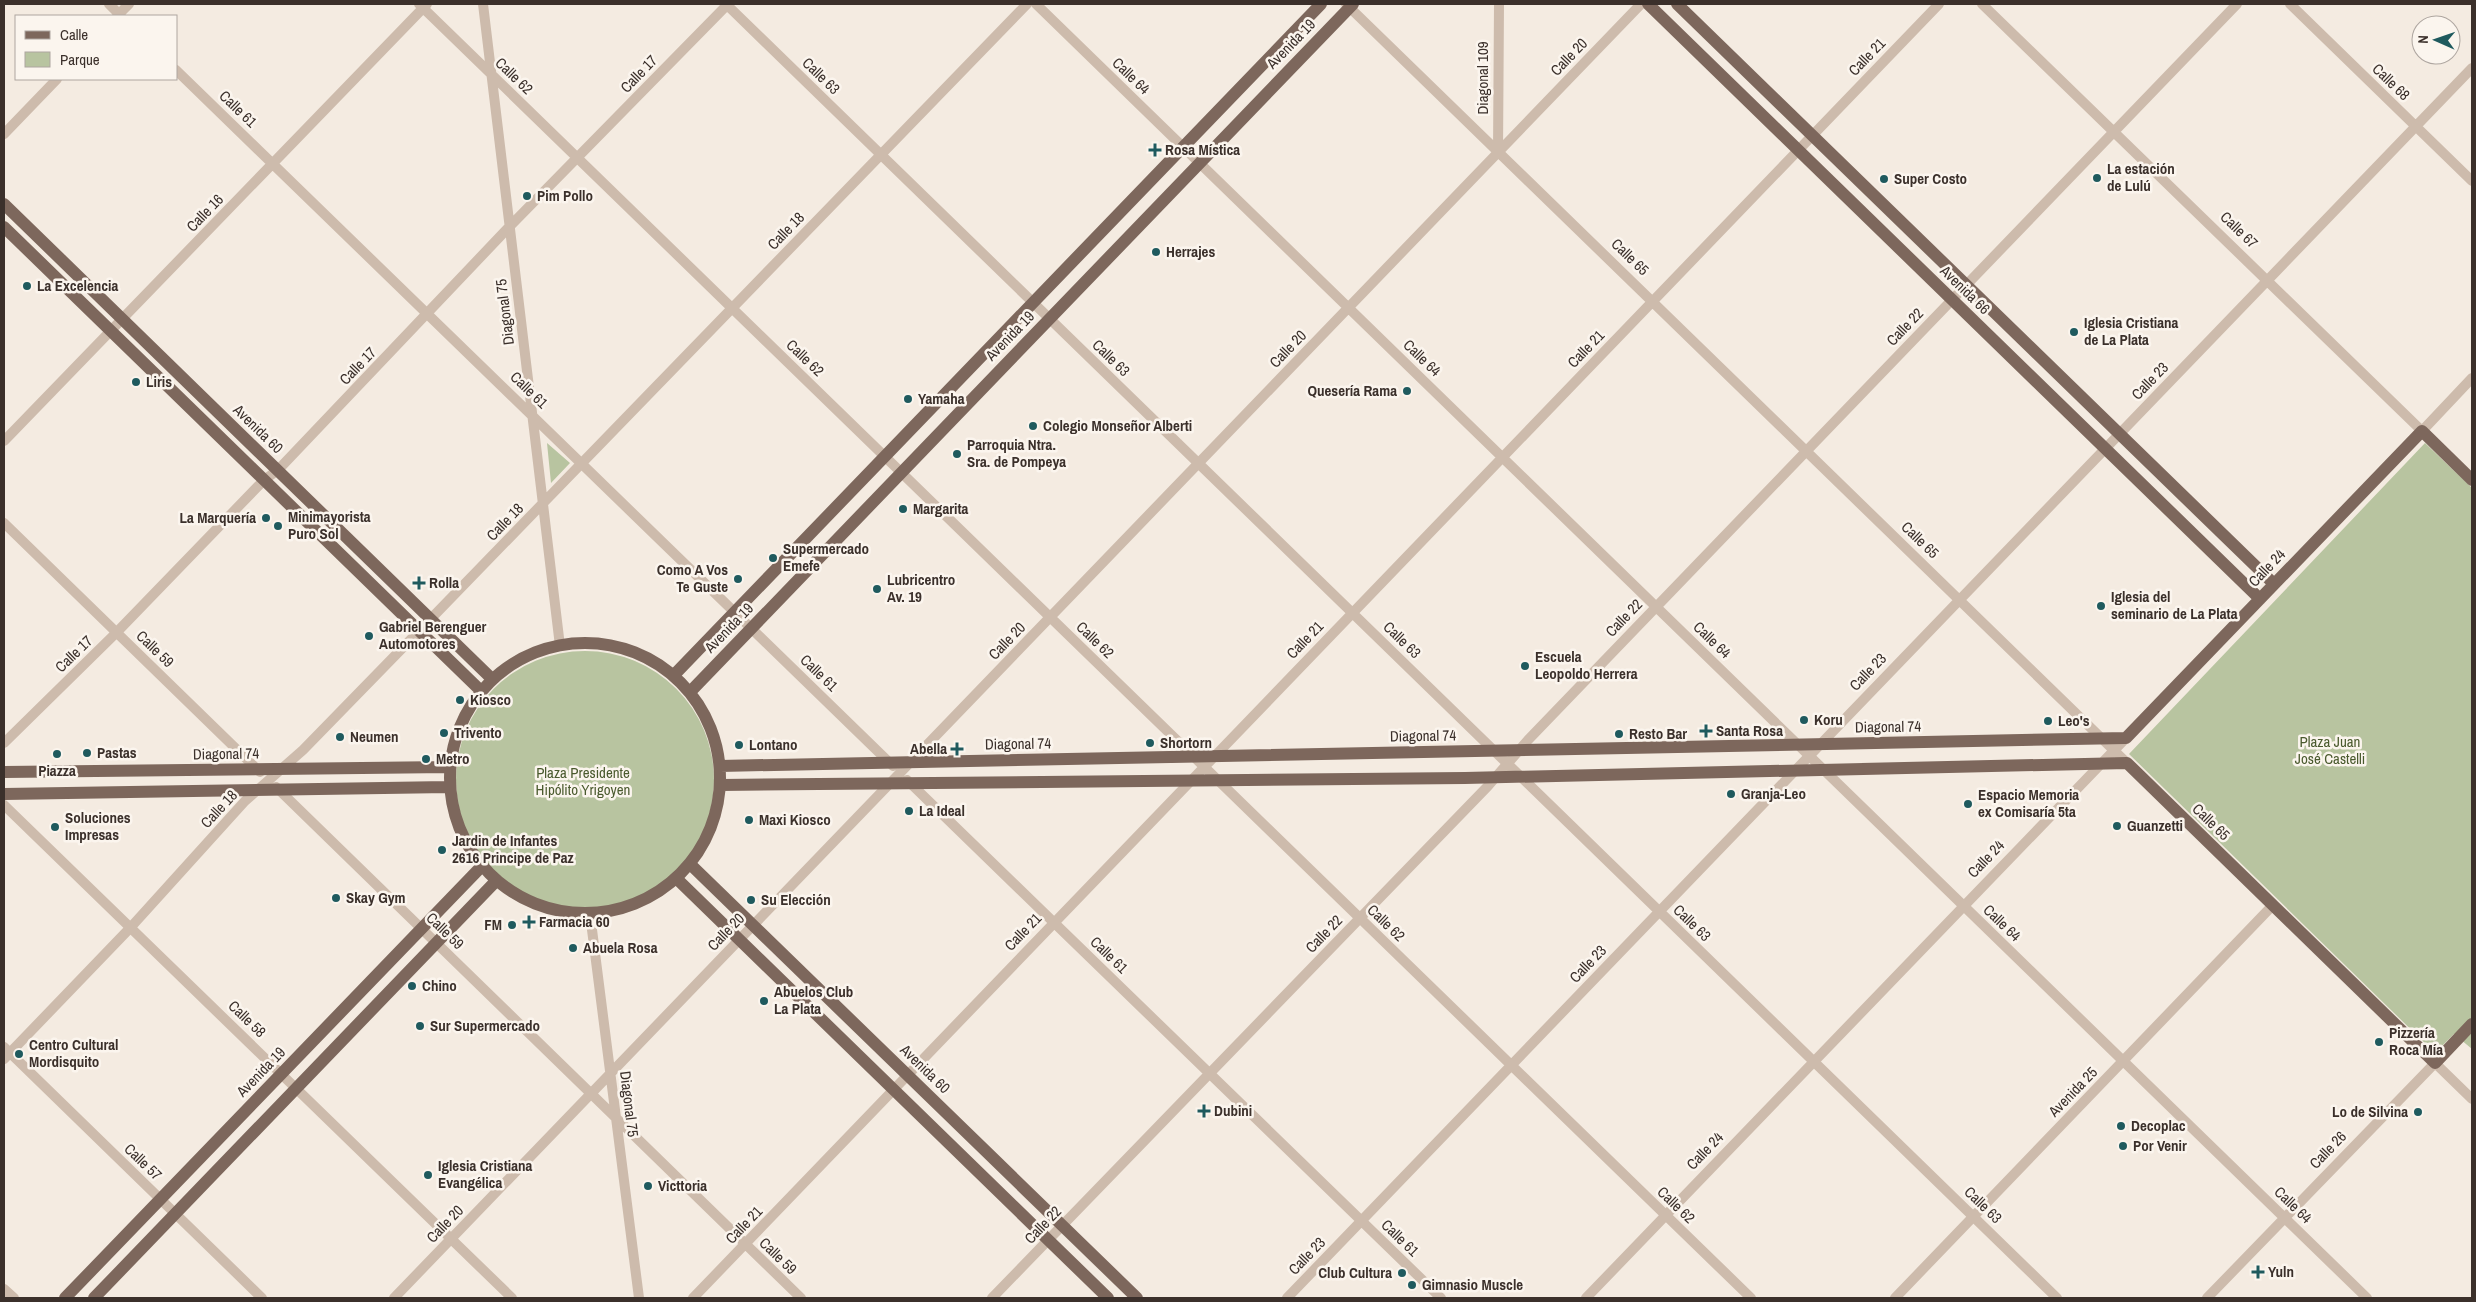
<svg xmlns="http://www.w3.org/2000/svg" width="2476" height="1302" font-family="'Archivo Narrow',sans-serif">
	<rect width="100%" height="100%" fill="#f4ebe1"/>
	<path fill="#b8c4a0" d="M547,443l23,20 -19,20z
		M2425,443l47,45v561l-18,-15 -19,19 -306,-299z
		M456 780a129 129 0 1 1 258 0a129 129 0 1 1-258 0Z"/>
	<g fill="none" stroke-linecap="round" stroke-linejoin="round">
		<path stroke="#cdbbac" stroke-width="10" d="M109,4l12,12
			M419,4l1332,1294
			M483,4l77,642
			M726,4l1331,1294
			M1036,4l1331,1294
			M1346,4l781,759
			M1982,4l440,427 50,-53
			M2290,4l182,177
			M117,16l12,-12
			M176,70l717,696
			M4,134l53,-55
			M1498,152l1,-148
			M4,441l423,-437
			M4,523l256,249
			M4,743l112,-110 148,-153 14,-10 232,-244 218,-222
			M907,780l534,518
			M276,787l525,511
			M4,805l508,493
			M590,914l49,384
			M4,1047l258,251
			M4,1059l127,-132 114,-126 58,-51 116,-119 608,-627
			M4,1289l10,9
			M394,1298l1247,-1294
			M693,1298l1246,-1294
			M992,1298l496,-512 40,-46 709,-736
			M1287,1298l1185,-1230
			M1586,1298l540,-560
			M1895,1298l378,-393
			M2207,1298l228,-235 37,36"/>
		<path stroke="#7d675c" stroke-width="12" d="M1648,4l612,595
			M1677,4l597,580
			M4,204l486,473
			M4,227l475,462
			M450 778a135 135 0 1 1 270 0a135 135 0 1 1-270 0Z
			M675,674l646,-670
			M691,691l662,-687
			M720,766l1406,-28 296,-307 50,49
			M4,772l444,-5
			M721,785l744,-7 662,-15 308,300 37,-39
			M4,794l444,-7
			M690,864l447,434
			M676,878l432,420
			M65,1298l415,-430
			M94,1298l402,-417"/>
	</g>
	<g fill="#1f5a5e" stroke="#fbf5ee" stroke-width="2">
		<path d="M1152.5 142.5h5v5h5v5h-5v5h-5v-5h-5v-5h5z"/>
		<circle cx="2097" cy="178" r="5"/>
		<circle cx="1884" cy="179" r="5"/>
		<circle cx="527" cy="196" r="5"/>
		<circle cx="1156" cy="252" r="5"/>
		<circle cx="27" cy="286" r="5"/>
		<circle cx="2074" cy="332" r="5"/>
		<circle cx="136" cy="382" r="5"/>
		<circle cx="1407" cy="391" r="5"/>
		<circle cx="908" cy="399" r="5"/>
		<circle cx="1033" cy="426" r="5"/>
		<circle cx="957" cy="454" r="5"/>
		<circle cx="903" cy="509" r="5"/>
		<circle cx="266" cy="518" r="5"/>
		<circle cx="278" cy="526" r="5"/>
		<circle cx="773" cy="558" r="5"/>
		<circle cx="738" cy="579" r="5"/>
		<path d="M416.5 575.5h5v5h5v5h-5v5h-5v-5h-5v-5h5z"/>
		<circle cx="877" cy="589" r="5"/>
		<circle cx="2101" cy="606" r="5"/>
		<circle cx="369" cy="636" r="5"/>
		<circle cx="1525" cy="666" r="5"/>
		<circle cx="460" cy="700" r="5"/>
		<circle cx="1804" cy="720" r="5"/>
		<circle cx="2048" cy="721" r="5"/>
		<path d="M1703.5 723.5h5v5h5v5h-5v5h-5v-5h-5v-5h5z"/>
		<circle cx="444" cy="733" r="5"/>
		<circle cx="1619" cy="734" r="5"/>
		<circle cx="340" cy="737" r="5"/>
		<circle cx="1150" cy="743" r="5"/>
		<circle cx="739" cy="745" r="5"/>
		<path d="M954.5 741.5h5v5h5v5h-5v5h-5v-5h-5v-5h5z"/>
		<circle cx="87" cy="753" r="5"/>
		<circle cx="57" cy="754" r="5"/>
		<circle cx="426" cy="759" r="5"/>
		<circle cx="1731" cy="794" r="5"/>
		<circle cx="1968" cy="804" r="5"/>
		<circle cx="909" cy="811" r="5"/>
		<circle cx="749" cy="820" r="5"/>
		<circle cx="2117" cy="826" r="5"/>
		<circle cx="55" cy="827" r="5"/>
		<circle cx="442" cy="850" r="5"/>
		<circle cx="336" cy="898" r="5"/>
		<circle cx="751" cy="900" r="5"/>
		<path d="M526.5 914.5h5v5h5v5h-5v5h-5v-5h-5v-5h5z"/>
		<circle cx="512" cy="925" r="5"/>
		<circle cx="573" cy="948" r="5"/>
		<circle cx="412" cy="986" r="5"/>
		<circle cx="764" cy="1001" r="5"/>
		<circle cx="420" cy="1026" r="5"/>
		<circle cx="2379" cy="1042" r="5"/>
		<circle cx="19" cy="1054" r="5"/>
		<path d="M1201.5 1103.5h5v5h5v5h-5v5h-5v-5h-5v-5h5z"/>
		<circle cx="2418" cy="1112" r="5"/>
		<circle cx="2121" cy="1126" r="5"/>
		<circle cx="2123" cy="1146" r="5"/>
		<circle cx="428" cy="1175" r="5"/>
		<circle cx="648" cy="1186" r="5"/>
		<path d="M2255.5 1264.5h5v5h5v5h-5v5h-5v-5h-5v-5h5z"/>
		<circle cx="1402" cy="1273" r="5"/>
		<circle cx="1412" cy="1285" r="5"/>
	</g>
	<g text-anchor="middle" stroke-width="5" stroke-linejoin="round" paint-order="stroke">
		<g font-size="15" fill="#3b302b" stroke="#fbf5ee">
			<text transform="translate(1291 44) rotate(-46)" y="5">Avenida 19</text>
			<text transform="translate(1569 57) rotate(-46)" y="5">Calle 20</text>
			<text transform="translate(1867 57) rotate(-46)" y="5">Calle 21</text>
			<text transform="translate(639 74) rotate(-46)" y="5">Calle 17</text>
			<text transform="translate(514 76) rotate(44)" y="5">Calle 62</text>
			<text transform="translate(821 76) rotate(44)" y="5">Calle 63</text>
			<text transform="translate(1131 76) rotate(44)" y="5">Calle 64</text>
			<text transform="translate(1483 78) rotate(-90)" y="5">Diagonal 109</text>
			<text transform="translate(2391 82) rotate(44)" y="5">Calle 68</text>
			<text transform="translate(238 109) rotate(44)" y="5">Calle 61</text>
			<text transform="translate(205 213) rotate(-46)" y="5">Calle 16</text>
			<text transform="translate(2239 230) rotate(44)" y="5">Calle 67</text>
			<text transform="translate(786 231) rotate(-46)" y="5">Calle 18</text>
			<text transform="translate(1630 257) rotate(44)" y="5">Calle 65</text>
			<text transform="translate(1965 290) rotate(44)" y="5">Avenida 66</text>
			<text transform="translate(505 312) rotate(-97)" y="5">Diagonal 75</text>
			<text transform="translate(1905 327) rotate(-46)" y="5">Calle 22</text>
			<text transform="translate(1010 336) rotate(-46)" y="5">Avenida 19</text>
			<text transform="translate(1288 349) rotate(-46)" y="5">Calle 20</text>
			<text transform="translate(1586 349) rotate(-46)" y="5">Calle 21</text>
			<text transform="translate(805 358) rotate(44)" y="5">Calle 62</text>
			<text transform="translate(1111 358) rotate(44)" y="5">Calle 63</text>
			<text transform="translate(1422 358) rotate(44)" y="5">Calle 64</text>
			<text transform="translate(358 366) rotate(-46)" y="5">Calle 17</text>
			<text transform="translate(2150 381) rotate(-46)" y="5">Calle 23</text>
			<text transform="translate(529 390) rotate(44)" y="5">Calle 61</text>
			<text transform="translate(258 429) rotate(44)" y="5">Avenida 60</text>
			<text transform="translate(505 522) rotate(-46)" y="5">Calle 18</text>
			<text transform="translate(1920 540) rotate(44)" y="5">Calle 65</text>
			<text transform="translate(2267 568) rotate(-46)" y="5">Calle 24</text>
			<text transform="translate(1624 618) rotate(-46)" y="5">Calle 22</text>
			<text transform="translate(729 628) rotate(-46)" y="5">Avenida 19</text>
			<text transform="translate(1095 640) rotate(44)" y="5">Calle 62</text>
			<text transform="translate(1305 640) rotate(-46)" y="5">Calle 21</text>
			<text transform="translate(1402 640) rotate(44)" y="5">Calle 63</text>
			<text transform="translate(1712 640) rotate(44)" y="5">Calle 64</text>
			<text transform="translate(1007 641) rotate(-46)" y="5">Calle 20</text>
			<text transform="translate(155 649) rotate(44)" y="5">Calle 59</text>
			<text transform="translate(74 654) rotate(-44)" y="5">Calle 17</text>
			<text transform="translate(1868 672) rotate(-46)" y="5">Calle 23</text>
			<text transform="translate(819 673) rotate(44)" y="5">Calle 61</text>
			<text transform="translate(1888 727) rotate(-1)" y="5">Diagonal 74</text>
			<text transform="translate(1423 736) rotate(-1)" y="5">Diagonal 74</text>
			<text transform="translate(1018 744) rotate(-1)" y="5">Diagonal 74</text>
			<text transform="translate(226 754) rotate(-1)" y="5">Diagonal 74</text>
			<text transform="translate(219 809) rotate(-47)" y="5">Calle 18</text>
			<text transform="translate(2211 822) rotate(44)" y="5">Calle 65</text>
			<text transform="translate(1986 859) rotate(-46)" y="5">Calle 24</text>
			<text transform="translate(1386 923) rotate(44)" y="5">Calle 62</text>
			<text transform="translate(1692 923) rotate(44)" y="5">Calle 63</text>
			<text transform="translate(2002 923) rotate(44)" y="5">Calle 64</text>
			<text transform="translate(445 931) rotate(44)" y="5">Calle 59</text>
			<text transform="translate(726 932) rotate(-46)" y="5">Calle 20</text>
			<text transform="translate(1023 932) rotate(-46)" y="5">Calle 21</text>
			<text transform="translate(1324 934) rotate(-46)" y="5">Calle 22</text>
			<text transform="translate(1109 955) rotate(44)" y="5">Calle 61</text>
			<text transform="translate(1588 964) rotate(-46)" y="5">Calle 23</text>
			<text transform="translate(247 1019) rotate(44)" y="5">Calle 58</text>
			<text transform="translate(925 1069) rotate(44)" y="5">Avenida 60</text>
			<text transform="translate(261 1072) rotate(-46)" y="5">Avenida 19</text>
			<text transform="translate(2073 1092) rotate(-46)" y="5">Avenida 25</text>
			<text transform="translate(629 1104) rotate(83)" y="5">Diagonal 75</text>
			<text transform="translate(2328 1150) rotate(-46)" y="5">Calle 26</text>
			<text transform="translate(1705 1151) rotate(-46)" y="5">Calle 24</text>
			<text transform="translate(143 1162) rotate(44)" y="5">Calle 57</text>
			<text transform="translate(1676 1205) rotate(44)" y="5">Calle 62</text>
			<text transform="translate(1983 1205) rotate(44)" y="5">Calle 63</text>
			<text transform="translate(2293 1205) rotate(44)" y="5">Calle 64</text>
			<text transform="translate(445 1224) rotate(-46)" y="5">Calle 20</text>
			<text transform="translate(744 1225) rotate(-46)" y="5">Calle 21</text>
			<text transform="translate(1043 1225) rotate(-46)" y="5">Calle 22</text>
			<text transform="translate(1400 1238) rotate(44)" y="5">Calle 61</text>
			<text transform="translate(778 1256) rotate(44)" y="5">Calle 59</text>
			<text transform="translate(1307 1256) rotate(-46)" y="5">Calle 23</text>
		</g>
		<g font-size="15" font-weight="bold" fill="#3b302b" stroke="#fbf5ee" text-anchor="start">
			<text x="1165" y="155">Rosa Mística</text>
			<text x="2107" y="174">La estación<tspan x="2107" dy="17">de Lulú</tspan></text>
			<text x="1894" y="184">Super Costo</text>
			<text x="537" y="201">Pim Pollo</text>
			<text x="1166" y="257">Herrajes</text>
			<text x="37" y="291">La Excelencia</text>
			<text x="2084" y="328">Iglesia Cristiana<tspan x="2084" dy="17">de La Plata</tspan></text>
			<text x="146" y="387">Liris</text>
			<text x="1397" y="396" text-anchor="end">Quesería Rama</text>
			<text x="918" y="404">Yamaha</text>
			<text x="1043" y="431">Colegio Monseñor Alberti</text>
			<text x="967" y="450">Parroquia Ntra.<tspan x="967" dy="17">Sra. de Pompeya</tspan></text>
			<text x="913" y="514">Margarita</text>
			<text x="288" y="522">Minimayorista<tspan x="288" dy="17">Puro Sol</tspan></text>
			<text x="256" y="523" text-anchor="end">La Marquería</text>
			<text x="783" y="554">Supermercado<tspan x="783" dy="17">Emefe</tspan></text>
			<text x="728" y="575" text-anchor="end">Como A Vos<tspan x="728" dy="17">Te Guste</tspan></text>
			<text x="887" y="585">Lubricentro<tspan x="887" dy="17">Av. 19</tspan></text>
			<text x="429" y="588">Rolla</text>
			<text x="2111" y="602">Iglesia del<tspan x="2111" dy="17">seminario de La Plata</tspan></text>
			<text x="379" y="632">Gabriel Berenguer<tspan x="379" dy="17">Automotores</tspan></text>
			<text x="1535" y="662">Escuela<tspan x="1535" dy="17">Leopoldo Herrera</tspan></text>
			<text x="470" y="705">Kiosco</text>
			<text x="1814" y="725">Koru</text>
			<text x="2058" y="726">Leo's</text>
			<text x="1716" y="736">Santa Rosa</text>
			<text x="454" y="738">Trivento</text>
			<text x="1629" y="739">Resto Bar</text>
			<text x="350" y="742">Neumen</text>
			<text x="1160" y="748">Shortorn</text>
			<text x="749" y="750">Lontano</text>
			<text x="947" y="754" text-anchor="end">Abella</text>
			<text x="97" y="758">Pastas</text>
			<text x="436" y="764">Metro</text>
			<text x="57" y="776" text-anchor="middle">Piazza</text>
			<text x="1741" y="799">Granja-Leo</text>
			<text x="1978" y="800">Espacio Memoria<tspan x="1978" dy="17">ex Comisaría 5ta</tspan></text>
			<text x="919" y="816">La Ideal</text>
			<text x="65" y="823">Soluciones<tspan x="65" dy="17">Impresas</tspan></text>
			<text x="759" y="825">Maxi Kiosco</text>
			<text x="2127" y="831">Guanzetti</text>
			<text x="452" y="846">Jardin de Infantes<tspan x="452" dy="17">2616 Principe de Paz</tspan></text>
			<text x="346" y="903">Skay Gym</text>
			<text x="761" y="905">Su Elección</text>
			<text x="539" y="927">Farmacia 60</text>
			<text x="502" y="930" text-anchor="end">FM</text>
			<text x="583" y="953">Abuela Rosa</text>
			<text x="422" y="991">Chino</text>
			<text x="774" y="997">Abuelos Club<tspan x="774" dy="17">La Plata</tspan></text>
			<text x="430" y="1031">Sur Supermercado</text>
			<text x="2389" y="1038">Pizzería<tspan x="2389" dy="17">Roca Mía</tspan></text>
			<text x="29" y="1050">Centro Cultural<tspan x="29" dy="17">Mordisquito</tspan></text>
			<text x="1214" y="1116">Dubini</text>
			<text x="2408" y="1117" text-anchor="end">Lo de Silvina</text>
			<text x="2131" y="1131">Decoplac</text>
			<text x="2133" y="1151">Por Venir</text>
			<text x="438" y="1171">Iglesia Cristiana<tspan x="438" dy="17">Evangélica</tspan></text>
			<text x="658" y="1191">Victtoria</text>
			<text x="2268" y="1277">Yuln</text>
			<text x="1392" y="1278" text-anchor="end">Club Cultura</text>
			<text x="1422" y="1290">Gimnasio Muscle</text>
		</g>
		<g font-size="15" fill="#4a5a2e" stroke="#fbf5ee">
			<text x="2330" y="747">Plaza Juan<tspan x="2330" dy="17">José Castelli</tspan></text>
			<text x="583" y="778">Plaza Presidente<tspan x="583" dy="17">Hipólito Yrigoyen</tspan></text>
		</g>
	</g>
	<rect width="2476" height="1302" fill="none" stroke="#3b302b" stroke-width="10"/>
	<rect x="15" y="15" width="162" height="65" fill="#fbf5ee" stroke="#aea6a0"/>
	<rect x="25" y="31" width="25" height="8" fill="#7d675c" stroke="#aea6a0"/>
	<text x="60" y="40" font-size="15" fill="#3b302b">Calle</text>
	<rect x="25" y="52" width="25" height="15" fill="#b8c4a0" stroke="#aea6a0"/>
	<text x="60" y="65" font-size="15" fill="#3b302b">Parque</text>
	<g transform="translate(2436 40) rotate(272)"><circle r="24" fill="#fbf5ee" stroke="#aea6a0"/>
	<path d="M0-4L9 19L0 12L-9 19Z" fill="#1f5a5e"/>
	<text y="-8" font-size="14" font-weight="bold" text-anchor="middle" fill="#3b302b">N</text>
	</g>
</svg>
